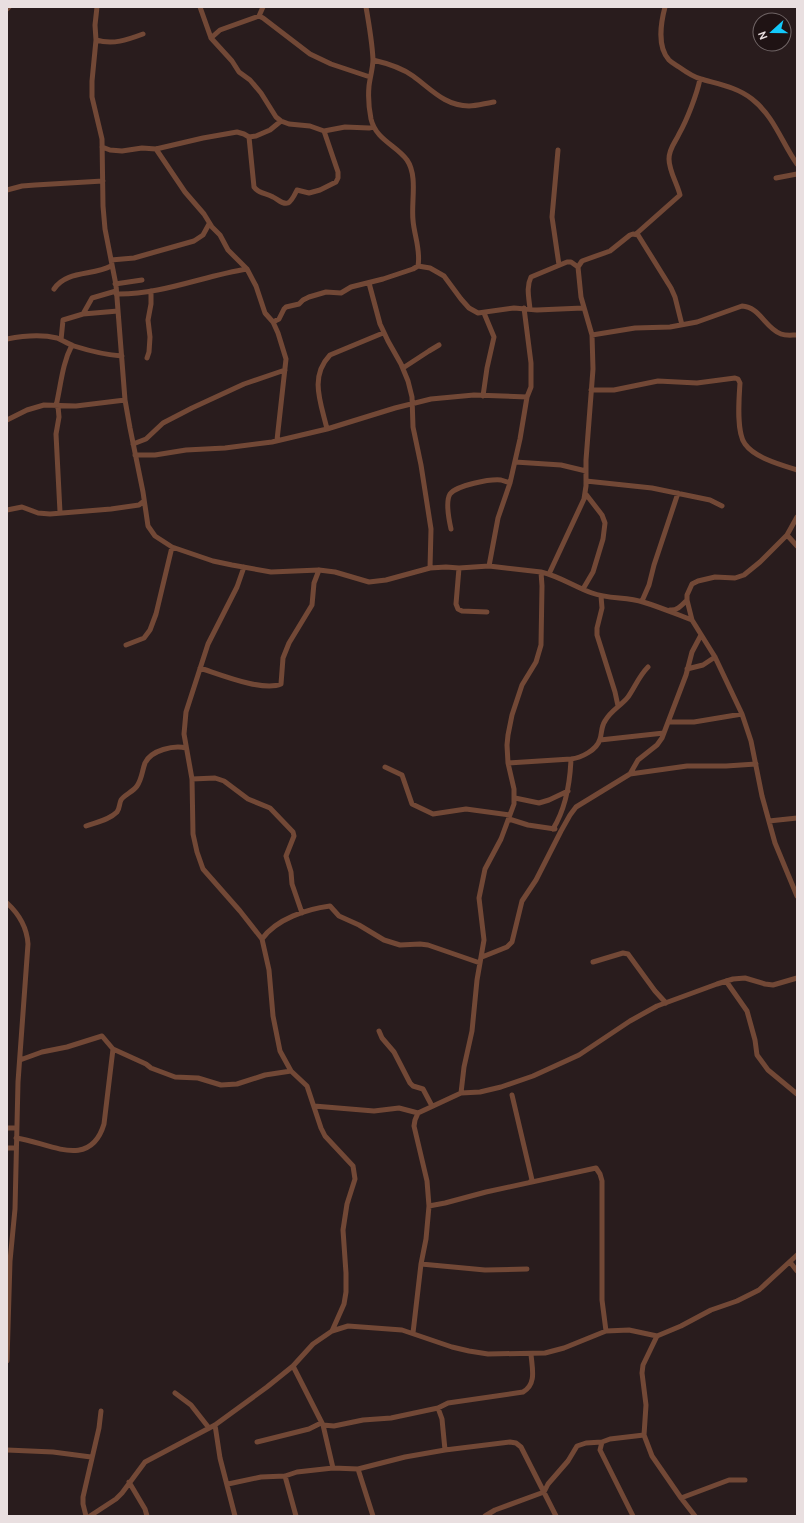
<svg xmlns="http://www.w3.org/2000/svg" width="804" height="1523" font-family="Cabin,sans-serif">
	<rect width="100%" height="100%" fill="#291c1d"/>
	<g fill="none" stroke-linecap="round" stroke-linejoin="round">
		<path stroke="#724836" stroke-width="5" d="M97,7l-2,18 1,15 -4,41v16l10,42 1,67 2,23 11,56 9,115 5,28 13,64 5,34 7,10 17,11 41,14 19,4 39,7 48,-2 16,2 34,10 17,-2 44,-12 16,-1 13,1 30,-2 52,6c18,4 34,15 51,21 16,6 35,4 51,9 17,5 33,12 49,18
			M200,7l11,31 21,23 7,11 11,8 11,13 15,24 5,4 8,3 21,2 14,5 14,41v6l-2,4 -16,8 -11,3 -12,-3c-2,4 -5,11 -9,13 -6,2 -10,-4 -15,-6 -7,-4 -14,-3 -19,-10l-5,-50
			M665,7c-4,15 -8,40 4,53 3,3 7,5 10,7 7,5 14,10 22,12 17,5 36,8 51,20 22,17 30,44 45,65
			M7,9l2,-2
			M259,16l4,-9
			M211,38l9,-8 39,-14 4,2 47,36 21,10 39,13
			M96,40c17,5 31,0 47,-6
			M373,60c13,3 29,8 40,16 18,13 32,30 56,30 8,0 17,-3 25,-4
			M324,131l21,-4 24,1 5,-1
			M102,147l8,3 12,1 20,-3 14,1 47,-11 34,-6 7,2 5,3 7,-1 14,-6 11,-9
			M156,149l29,43 19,22 8,13 8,8 8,15 19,19 9,17 9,27 8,9 5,11 8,26 -9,81
			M558,150l-6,67 7,48
			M776,178l21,-4
			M7,190l15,-4 13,-1 68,-4
			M636,234l44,-39c-3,-12 -11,-24 -11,-36 0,-11 6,-16 10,-25 8,-14 18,-40 21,-55
			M111,260l23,-2 60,-17 9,-6 6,-11
			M418,266l12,2 14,8 17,23 8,9 9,5 36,-5 23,2 46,-2
			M369,283l11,41 8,17 13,23 7,17 4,16 1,30 8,38 10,64 -1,39
			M115,284l27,-4
			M54,289c13,-19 39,-13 57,-23
			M116,294c45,1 87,-18 131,-25
			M530,309c-1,-11 -4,-22 1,-32l36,-15h4l7,5
			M83,314l35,-3
			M273,322l6,-3 5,-10 2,-2 13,-3 4,-4 6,-3 17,-5 15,1 10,-6 32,-8 30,-10 5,-3c3,-16 -4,-31 -5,-46 -2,-18 5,-44 -6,-60 -11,-15 -31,-20 -36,-41 -2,-10 -3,-22 -2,-33 1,-9 4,-18 4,-27 -1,-18 -4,-35 -7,-52
			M592,335l43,-7 35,-1 27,-5 45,-16c18,1 23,22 39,28 5,2 11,1 16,1
			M7,339c15,-3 34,-5 50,-1 5,2 11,6 17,8 16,5 31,9 48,10
			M61,340l2,-20 20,-6 9,-16 24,-7
			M147,358l2,-6 1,-15 -2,-17 3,-16v-13
			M403,368l26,-17 10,-6
			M591,390h23l44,-9 39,2 38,-5 3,1 2,4c-1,15 -4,49 5,61 10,14 36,21 52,26
			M483,396l4,-28 7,-31 -10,-24
			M56,406c5,-21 6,-42 16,-61
			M58,406l1,11 -3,17 4,78
			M7,420l20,-10 17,-5 32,1 49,-6
			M327,429c-6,-26 -18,-52 3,-74l53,-22
			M133,444l13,-5 17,-16 29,-15 52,-24 41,-14
			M135,455h20l31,-5 39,-2 47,-6 55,-13 68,-21 36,-9 43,-4 53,2
			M515,462l46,3 25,6
			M586,481l66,7 58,12 12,6
			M7,510l15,-3 16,6 12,1 61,-5 28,-4 5,-4
			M797,517l-10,18 -27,27 -16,13 -9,3 -20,-1 -17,4 -6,3 -5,11v5l5,20 23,37 27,57 9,27 11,55 13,47 22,53
			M451,529c-2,-9 -6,-27 -1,-35 7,-9 40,-15 51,-14 3,1 6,2 9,3
			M787,535l10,11
			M489,566l9,-48 12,-35 10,-44 7,-42 4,-10v-24l-7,-55
			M244,567l-7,20 -29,57 -22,68 -2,22 8,45 1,55 4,18 6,17 37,42 22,28 7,31 4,46 7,35 11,20 16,15 14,42 4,8 28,30 2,13 -8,25 -4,26 3,43v19l-2,12 -12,27
			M459,568l-3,36 2,5 4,2 25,1
			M549,574l35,-75 2,-13v-26l7,-91 -1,-34 -11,-38 -3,-30 4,-6 28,-10 20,-16 3,-1 5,1 33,53 4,9 7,28
			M583,589l10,-17 10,-33 2,-16 -3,-8 -17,-22
			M601,596l1,12 -5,20v7l18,57 3,14
			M642,601l7,-16 5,-20 24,-72
			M670,610c7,1 12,-5 17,-10
			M126,645l18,-7 6,-8 6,-16 16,-67
			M200,668c19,6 63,24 81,16l2,-26 6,-15 23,-38 2,-22 5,-13
			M687,669l16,-4 12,-8
			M668,722h26l48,-8
			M600,740l64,-7
			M508,763l63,-4c10,-1 26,-9 29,-20 2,-6 1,-12 5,-18 6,-11 16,-15 23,-24 7,-10 11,-21 20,-30
			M385,767l17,8 10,29 21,10 33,-5 44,6
			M630,774l8,-14 19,-15 5,-7 24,-63 6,-23 9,-17
			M192,779l23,-1 9,3 24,18 22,9 23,24 1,4 -8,20 5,16 1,12 10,29
			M515,798l24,5 10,-3 19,-9
			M509,819l19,6 27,4
			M769,821l28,-3
			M86,826c11,-4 23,-6 31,-14 3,-4 2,-8 4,-12 3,-5 12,-8 16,-14 5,-7 5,-15 8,-23 6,-13 29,-18 41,-15
			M553,829c13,-21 17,-45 18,-70
			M7,903c12,11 20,25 21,41l-10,138 -3,127 -5,52 -3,100
			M262,939c14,-20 45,-30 68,-33l9,10 20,9 25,15 16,5 20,-1 8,1 52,18
			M482,957l25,-10 5,-5 10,-41 14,-21 25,-49 9,-16 6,-8 54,-33 57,-8h39l30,-2
			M593,962l30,-9 5,1 27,37 11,12
			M726,981l21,30 8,29 2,15 11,15 29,24
			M379,1031l3,7 12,14 16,31 3,3 10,3 9,17
			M20,1060l22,-8 25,-5 35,-11 11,13 33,15 5,4 24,9 23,1 23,7 16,-1 28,-9 26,-4
			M461,1093l19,-1 21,-5 32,-11 46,-21 51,-34 27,-15 60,-22 16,-5 12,-1 20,6 8,1 24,-7
			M512,1095l20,85 -2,2
			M314,1106l60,5 25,-3 19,5 43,-20 3,-26 8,-36 5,-51 7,-40 -5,-42 6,-29 16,-30 13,-35v-15l-6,-26 -1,-18 1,-10 4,-20 10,-30 14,-23 5,-17 1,-59 -1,-14
			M7,1128h9
			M16,1138c32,4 74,33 88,-14l9,-75
			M7,1148h9
			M429,1206l16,-3 41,-11 110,-24 4,6 2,7v119l4,31
			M790,1262l7,9
			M421,1264l64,6 42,-1
			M413,1333l8,-69 5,-25 3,-33 -2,-25 -13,-55 1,-6 3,-7
			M657,1336l-14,29 -1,8 4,32 -2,30 8,21 29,42 14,18
			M293,1366l30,59 11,1 29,-6 28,-2 47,-10 4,11 3,31
			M175,1393l16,12 18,23
			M438,1408l10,-5 75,-11c14,-8 9,-24 8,-38
			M215,1425l5,33 15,58
			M323,1425l10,43
			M257,1442l52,-13 12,-6
			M7,1450l46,2 38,5
			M358,1469l15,47
			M285,1476l11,40
			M129,1482l16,27 2,7
			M228,1484l33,-7 24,-1 12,-4 36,-4 25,1 47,-12 40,-7 65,-8 6,1 5,4 35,69
			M681,1498l48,-18h16
			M86,1516l-3,-12v-7l16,-69 2,-17
			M90,1516l26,-17 6,-6 23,-31 70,-37 52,-38 26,-21 20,-22 19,-13 16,-5 54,4 50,17 17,4 19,3 57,-1 19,-5 42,-17 23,-1 28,6 24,-10 30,-16 26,-9 22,-11 38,-35
			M485,1516l10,-6 49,-18 4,-8 20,-23 9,-15 9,-3 16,-1
			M633,1516l-33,-66 2,-8 8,-3 34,-4"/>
	</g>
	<rect width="804" height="1523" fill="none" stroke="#e9dfe0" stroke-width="16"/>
	<g transform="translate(772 32) rotate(249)"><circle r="19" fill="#1f1314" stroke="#706566"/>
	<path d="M0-3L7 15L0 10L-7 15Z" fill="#13cafb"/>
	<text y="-6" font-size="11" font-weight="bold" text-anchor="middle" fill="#e9dfe0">N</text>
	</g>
</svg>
